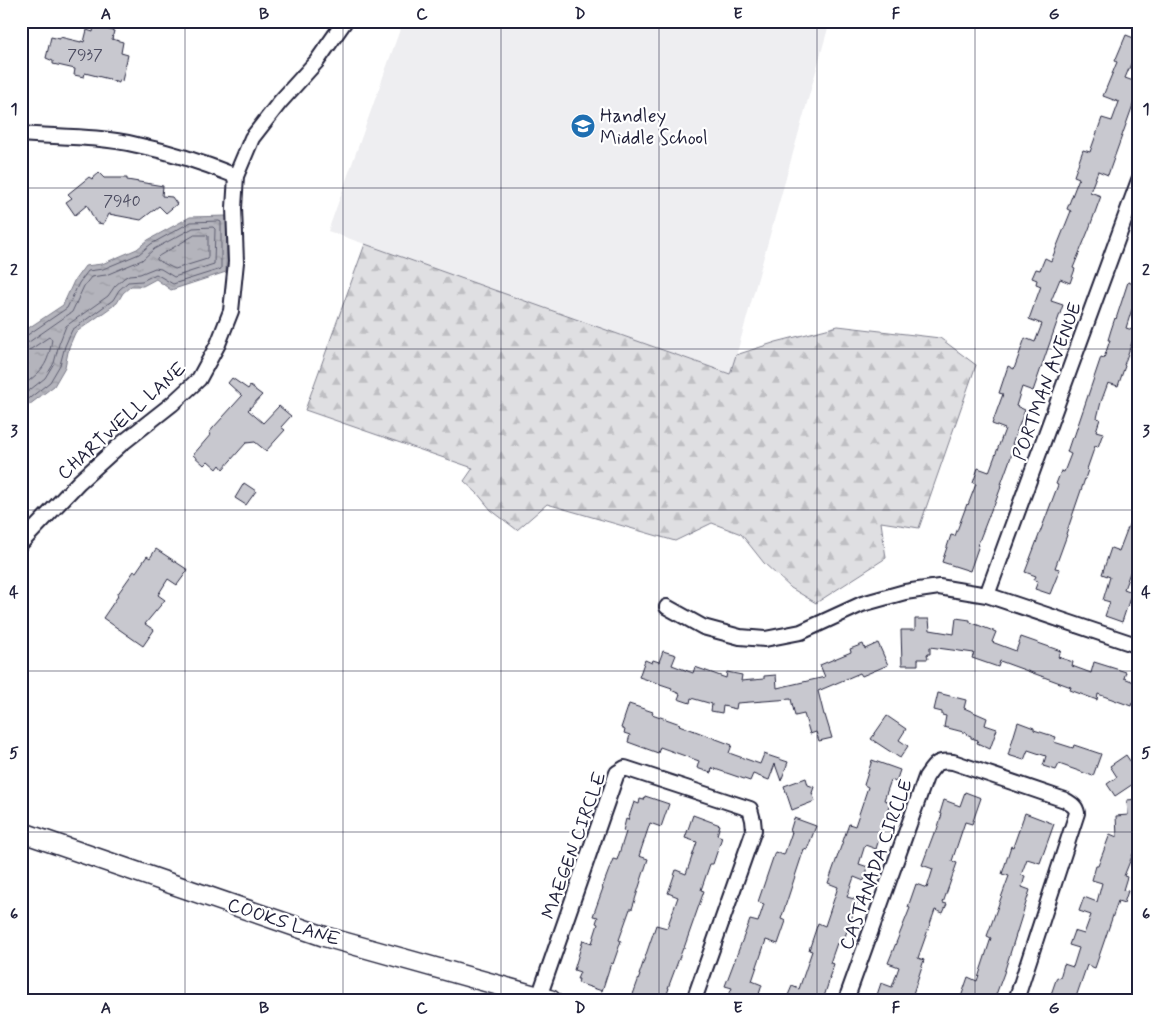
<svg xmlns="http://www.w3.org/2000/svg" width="1160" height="1021" font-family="Mynerve,sans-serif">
	<defs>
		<pattern id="forest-firs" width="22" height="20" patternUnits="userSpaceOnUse" patternTransform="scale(1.25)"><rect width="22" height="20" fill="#dfdfe2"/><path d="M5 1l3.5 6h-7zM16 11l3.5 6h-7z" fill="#bfbfc3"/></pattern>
		<pattern id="water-ripples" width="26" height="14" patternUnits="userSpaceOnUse" patternTransform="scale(1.25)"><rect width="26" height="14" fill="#b4b4bc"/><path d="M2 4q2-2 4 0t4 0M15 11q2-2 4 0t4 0" fill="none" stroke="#9a9aa2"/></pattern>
	</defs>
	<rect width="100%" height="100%" fill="#fff"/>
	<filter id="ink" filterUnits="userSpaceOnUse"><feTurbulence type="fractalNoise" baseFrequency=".02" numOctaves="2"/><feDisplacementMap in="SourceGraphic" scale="10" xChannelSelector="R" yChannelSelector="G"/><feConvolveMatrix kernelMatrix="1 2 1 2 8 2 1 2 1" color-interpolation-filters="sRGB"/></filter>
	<g filter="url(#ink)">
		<path fill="#eeeef1" d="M403,21h427l-99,353 -403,-143z"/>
		<path fill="url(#forest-firs)" stroke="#80808e" d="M365,244l365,130 6,-19 40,-13 62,-16 102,12 36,27 -57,163 -38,-6 5,36 -70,45 -25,-15 -27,-25 -23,-29 -29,-11 -37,18 -128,-37 -30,26 -26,-20 -14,-17 -13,-12 9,-13 -168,-58z"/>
		<path fill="url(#water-ripples)" stroke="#7a7a88" d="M226,216l1,8 -1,48 -55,18 -15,-11 -13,7h-12l-8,7 -6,10 -42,30 -6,14 -4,20 -11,19 -33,25v-78l42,-28 11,-24 11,-15 17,-2 35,-15 11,-9 42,-23z"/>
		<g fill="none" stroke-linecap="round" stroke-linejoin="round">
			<path stroke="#5c5c6f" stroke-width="1" d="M195,235h11l2,1v21l-1,2 -32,10 -18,-9v-2l2,-2z
				M21,337l5,-1 41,-28 12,-25 9,-12 15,-2 36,-15 12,-10 40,-22 28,-1 2,1v47l-48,15 -17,-10 -14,7 -14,1 -9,8 -6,10 -41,30 -7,16 -5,19 -10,17 -29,23
				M21,344l8,-2 43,-30 12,-26 7,-9 15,-2 36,-15 12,-11 39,-21 20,-1 2,2 -1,35 -40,13 -13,-8 -6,-1 -15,6 -11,1 -5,3 -9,8 -7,10 -42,30 -7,18 -5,19 -9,15 -24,19
				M21,351l10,-2 18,-12 3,2c-4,27 -10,32 -31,48"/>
		</g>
		<path fill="#c8c8cf" stroke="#22223b" d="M95,21l6,7 13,3 -2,8 11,3 -2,11 7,2 -6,26 -3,-1v3l-10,-3v-1l-24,-6 -1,4 -10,-2 1,-6 -22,-5v-3l-7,-3 5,-21 9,2v-2l21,5v-1l3,1 3,-12 6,2z
			M1126,35l13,5v21l-6,-2 -8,19 14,5v5l-31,87 -10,-4 -8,21 11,4 -12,33 -16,39 2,1 -5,14 -10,-4 -9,22 12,4 -30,86 -11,-4 -6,19 9,4 -13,34 2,1 -2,6h1l-13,36h1l-7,19 -1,-1 -15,39 1,1 -9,26 -28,-9 9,-27 4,1 12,-32 1,1 8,-21 -3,-1 5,-15 11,4 16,-43 -13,-5 11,-30 -4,-1 9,-27 6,3 11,-31 10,4 7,-18 -13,-5 12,-33 -5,-2 1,-4 -5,-2 4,-9 4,1 5,-12 6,3 20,-50 -4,-2 12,-31 -5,-2 9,-26 7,2 12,-34 10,3 7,-19 -16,-6 14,-34 -2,-1z
			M99,173l5,5h23v2l36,6 -1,10 10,1 5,7 -11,9 -7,-7 -18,14 -32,-6 -3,6 -3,4 -5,-1 -3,-2 -8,-16 -12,10 -9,-13 6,-4 -4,-4 21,-17 3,2z
			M1128,282l11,4v26l-7,-3 -6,19 10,3 -12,34 1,1 -7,20 -10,-3 -7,19 -4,16 3,1 -4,12 7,2 -5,14 -3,-1 -8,23 1,1 -22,64 1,1 -12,33 5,1 -10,25 -15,-5 3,-8 -4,-1 2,-4 -11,-4 33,-87 -2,-1 5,-13 3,1 7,-18 -4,-2 5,-15h2l27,-80 3,1 6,-18h-2l3,-10 4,-12 1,1z
			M232,378l16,11 2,-3 12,9 -14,15 15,13 16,-17 12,10 -10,11 4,3 -19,21 -11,-9 -9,1 -23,26 -3,-4 -3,4 -9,-8 -4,4 -11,-10 18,-21 -2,-1 4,-5 29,-32 -14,-13z
			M244,483l12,8 -10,14 -11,-7z
			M1130,522l9,3v47l-8,-2 -7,19 8,3 -10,30 -17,-6 5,-14 -7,-2 7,-23 -8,-3 9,-26 8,3z
			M156,549l32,21 -11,15 -9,-6 -10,16 7,5 -20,24 9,6 -11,16 -40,-28 15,-22 -1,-1 17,-24 2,1 11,-16 3,2z
			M956,618l14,2v2l26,10 -4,10 24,9 5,-14 40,14 -3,6 15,5 -1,4 19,7 3,-11 32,10 -2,6 15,6v21l-7,-2 -1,3 -33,-12 -1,6 -27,-10 1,-3 -71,-26 -2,6 -26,-9 2,-5 -44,-6v7h-3l1,5h-10v6h-16l-1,-35h14v-11h14l1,11 24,4z
			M878,643l10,22 -26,11 -2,-3 -42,18 6,24h1l7,23 -13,3 -3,-9 -6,2 -6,-20 -9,2 -4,-17 -54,4 -1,6 -13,-3 -1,7 -11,-2 1,-7 -21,-6 -1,5 -12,-4 2,-5 -9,-4 1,-2 -33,-11 6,-17 7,3 1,-3 6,2 4,-11 13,4 -4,10 21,8 2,-6 31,11 1,-6 15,3 -1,6 23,-2v-3l12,-1 1,13 48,-11 -5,-12 31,-13 -1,-3 13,-5 2,5z
			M938,693l28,7 -2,8 23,10 -2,7 12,4 -7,20 -13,-6 1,-3 -7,-2v-2l-5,-2 1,-1 -23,-6 2,-11 -4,-1v-3l-8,-2z
			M629,704l24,8 -1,2 28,10 -1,1 53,20 -3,8 31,11 4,-10 24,8 -7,19 -6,-17 -6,16 -16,-6 -3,7 -38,-13 -1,5 -14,-5 2,-7 -39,-14 -2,6 -30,-11 2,-7 -6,-2 1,-3 -4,-2z
			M887,716l19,13 -7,11 9,6 -8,12 -29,-19z
			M1018,722l16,6v2l22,7 -2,5 19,6 1,-3 27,9 -8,22 -34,-12 -3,6 -13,-4 3,-10 -18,-6 -4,10 -16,-5z
			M1126,755l13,19v6l-24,16 -8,-12 10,-7 -7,-11z
			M872,760l28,10 -4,12 -5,-2 -7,20 6,2 -14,47 -11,-4 -6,19 9,3 -4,14 -10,-4 -7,20 11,3 -16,45 -5,-2 -7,20 4,1 -5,14h1l-7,22h-37l6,-14 7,3 13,-38 -3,-1 9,-27 7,3 13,-39 -10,-4 21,-59 6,2 13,-39 -4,-2z
			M806,778l2,7 6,2 -2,6 3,8 -23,9 -8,-24z
			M965,792l16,6 -9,26 -7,-2 -13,39 5,2 -14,40 4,1 -4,9 -8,-3 -17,48 6,2 -13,40h-22l-12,-5 4,-12 11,4 7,-20 -11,-4 22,-55 -2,-1 8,-23 11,4 6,-19 -11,-4 12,-32h2l6,-19 -2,-1 4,-13 16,6z
			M645,796l24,8 -8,23 -11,-4 -11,33 9,3 -16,50h-2l-11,31 2,1 -8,23 -2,-1 -9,28 -24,-8 1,-4h-2l3,-7 -6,-2 9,-30 9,3 6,-19 -2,-1 2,-6 -5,-1 10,-28h-1l11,-29 4,1 9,-28 -3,-1 3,-12 2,1 6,-18 5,2 1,-5 4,1z
			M1139,799v40l-15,37 3,1 -4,13 5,1 -4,12 -6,-2 -23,67 -8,-3 -12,35h-26l8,-23 3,1 4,-14 9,3 6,-19 -10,-3 5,-14 10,3 7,-19 -12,-4 5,-14 13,5 5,-19 -10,-3 4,-14h2l12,-32 7,3 -1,-21 12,-1 -1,-15z
			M1025,813l29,11 -14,39 -13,-4 -6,16 4,1 -3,11 8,3 -26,83 -10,27h-34l8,-23 9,4 14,-43 -4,-2 22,-60 -7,-2 9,-28 2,1z
			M693,815l27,10 -3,10 5,2 -9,27h-3l-9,26 3,1 -20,57h-1l-15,40h1l-4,12h-34l9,-25h-1l17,-50 11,3 11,-31 -10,-4 8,-23 10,4 11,-32 -12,-4z
			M794,818l22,8 -9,24 -3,-1 -23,70 5,2 -8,23 -12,-4 -14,41 10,4 -5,15h-27l2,-4 -3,-1 3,-7 -7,-2 25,-66 8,2 6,-18 -6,-2 17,-50 9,3 8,-23 -2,-1z"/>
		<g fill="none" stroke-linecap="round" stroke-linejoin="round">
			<defs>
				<path id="street" d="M21,134c38,3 78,2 116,11 34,7 67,18 99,31
					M21,543l58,-61 41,-37 52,-41 27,-25 19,-35 13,-33 5,-49 -2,-54 2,-32 16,-38 28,-36 37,-41 28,-40
					M987,595l152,-415
					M667,607l36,20 37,10 25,2 36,-7 61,-28 43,-12 34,-5 48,8 152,51
					M539,997l78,-224 8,-5 125,41 3,11 1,10 -60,170
					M846,1000l80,-223c9,-13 11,-17 27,-15l112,38c6,4 11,6 12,13l-61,187"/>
				<path id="secondary" d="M21,832l305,105 225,63"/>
			</defs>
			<use href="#street" stroke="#22223b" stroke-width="18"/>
			<use href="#secondary" stroke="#22223b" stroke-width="22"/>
			<use href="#street" stroke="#fff" stroke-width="14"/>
			<use href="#secondary" stroke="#fff" stroke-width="19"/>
		</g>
	</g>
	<path fill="none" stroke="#22223b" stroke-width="1" stroke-opacity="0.55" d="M185,21v979M343,21v979M501,21v979M659,21v979M817,21v979M975,21v979M21,188h1118M21,349h1118M21,510h1118M21,671h1118M21,832h1118"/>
	<defs>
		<symbol id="school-disc" viewBox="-11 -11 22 22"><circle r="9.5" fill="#1f6fb2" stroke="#fff"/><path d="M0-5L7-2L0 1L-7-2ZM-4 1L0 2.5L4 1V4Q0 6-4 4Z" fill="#fff"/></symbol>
	</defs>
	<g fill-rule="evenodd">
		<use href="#school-disc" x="569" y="112" width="28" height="28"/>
	</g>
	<g text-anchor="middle" stroke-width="4.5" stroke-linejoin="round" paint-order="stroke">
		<g font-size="16" fill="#4c4c60">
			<text x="85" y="60">7937</text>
			<text x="122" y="206">7940</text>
		</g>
		<g font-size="19" fill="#22223b" stroke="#fff" text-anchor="start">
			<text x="600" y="122">Handley<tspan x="600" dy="22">Middle School</tspan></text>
		</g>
		<g font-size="19" fill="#22223b" stroke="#fff">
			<text transform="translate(1046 381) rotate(-70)" y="7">PORTMAN AVENUE</text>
			<text transform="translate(121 420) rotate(-42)" y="7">CHARTWELL LANE</text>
			<text transform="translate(573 845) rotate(-70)" y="7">MAEGEN CIRCLE</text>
			<text transform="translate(875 864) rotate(-70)" y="7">CASTANADA CIRCLE</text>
			<text transform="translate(284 921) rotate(18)" y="7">COOKS LANE</text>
		</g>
	</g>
	<rect width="1160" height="1021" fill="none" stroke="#fff" stroke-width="55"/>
	<rect x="28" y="28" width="1104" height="966" fill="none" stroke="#22223b" stroke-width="2"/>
	<g font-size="16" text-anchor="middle" font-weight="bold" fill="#22223b">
		<text x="106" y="19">A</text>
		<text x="264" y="19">B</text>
		<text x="422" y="19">C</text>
		<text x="580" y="19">D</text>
		<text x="738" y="19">E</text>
		<text x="896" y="19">F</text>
		<text x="1054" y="19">G</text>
		<text x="14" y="114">1</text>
		<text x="1146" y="114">1</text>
		<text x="14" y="275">2</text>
		<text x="1146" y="275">2</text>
		<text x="14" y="436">3</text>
		<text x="1146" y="436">3</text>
		<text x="14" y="597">4</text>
		<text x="1146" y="597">4</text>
		<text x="14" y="758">5</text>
		<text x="1146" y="758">5</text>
		<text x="14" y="919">6</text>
		<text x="1146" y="919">6</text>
		<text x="106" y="1013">A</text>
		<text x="264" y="1013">B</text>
		<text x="422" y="1013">C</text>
		<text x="580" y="1013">D</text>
		<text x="738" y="1013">E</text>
		<text x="896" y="1013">F</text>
		<text x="1054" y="1013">G</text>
	</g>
</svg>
